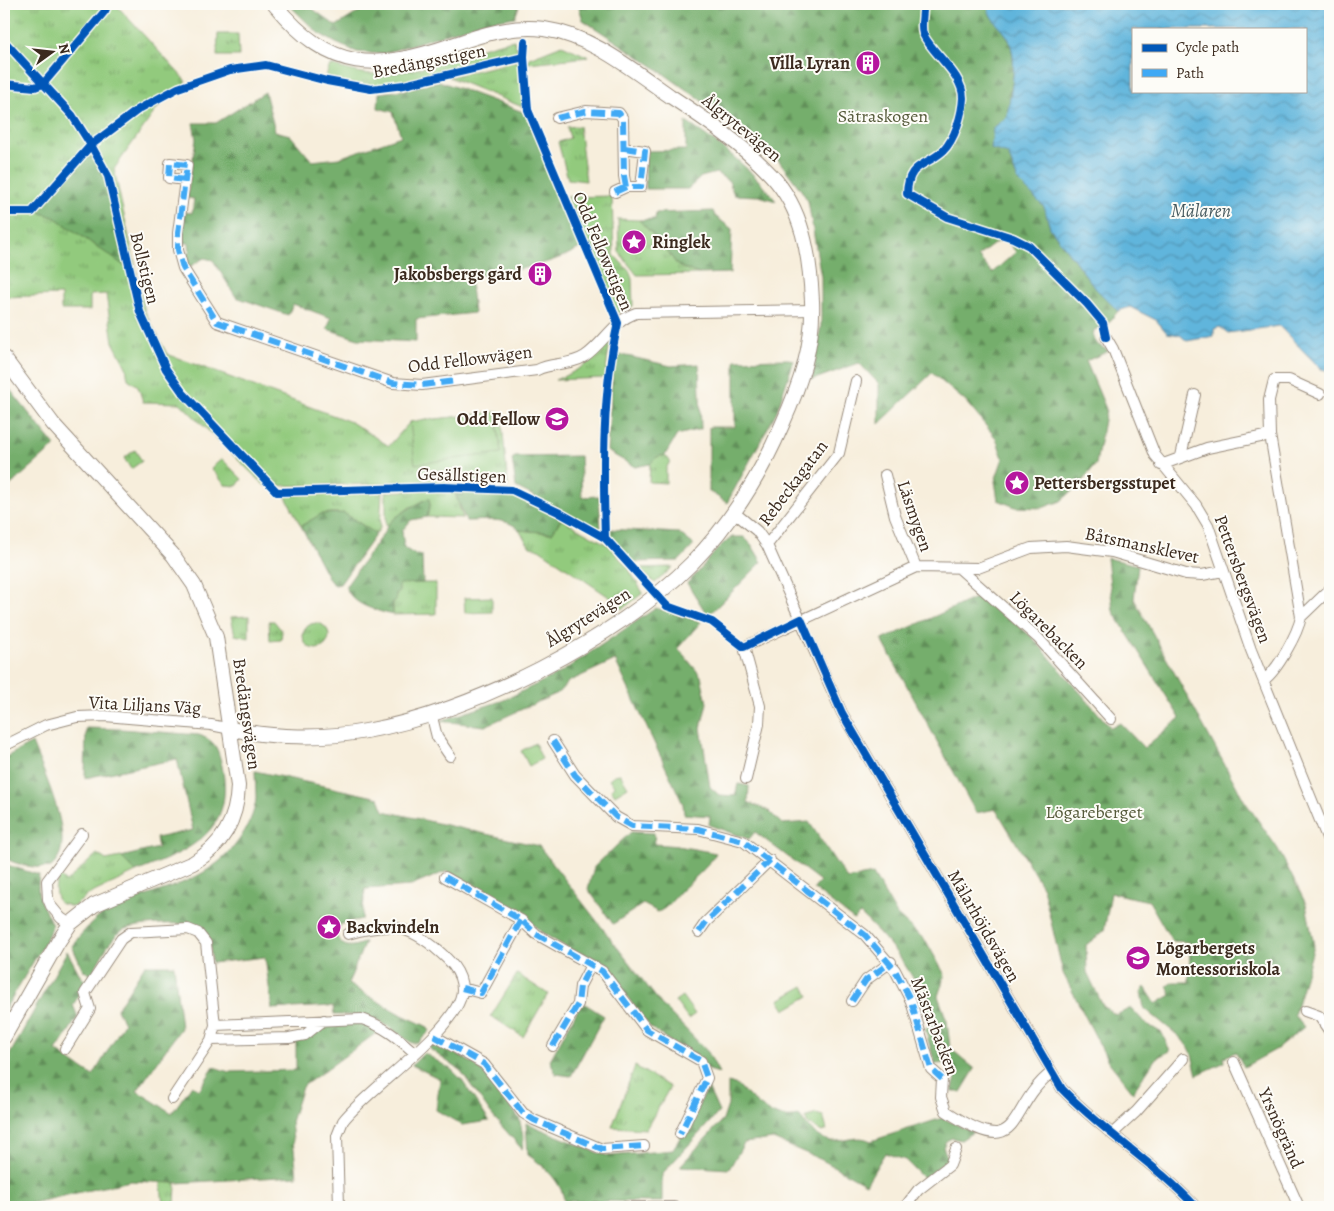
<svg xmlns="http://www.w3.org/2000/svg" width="1334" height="1211" font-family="Alegreya,serif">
	<defs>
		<pattern id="grass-tufts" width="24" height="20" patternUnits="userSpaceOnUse" patternTransform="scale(1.25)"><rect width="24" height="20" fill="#92ca7d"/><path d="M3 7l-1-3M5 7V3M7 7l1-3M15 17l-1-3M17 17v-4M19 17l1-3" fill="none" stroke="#78a466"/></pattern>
		<pattern id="forest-firs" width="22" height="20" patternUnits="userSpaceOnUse" patternTransform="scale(1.25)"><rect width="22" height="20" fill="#75ae6c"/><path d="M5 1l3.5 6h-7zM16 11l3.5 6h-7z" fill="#618e58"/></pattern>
		<pattern id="water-waves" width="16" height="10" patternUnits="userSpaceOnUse" patternTransform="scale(1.25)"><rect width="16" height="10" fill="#60b5dc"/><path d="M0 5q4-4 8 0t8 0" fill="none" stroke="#5093b2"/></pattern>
	</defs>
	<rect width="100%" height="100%" fill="#fdfcf7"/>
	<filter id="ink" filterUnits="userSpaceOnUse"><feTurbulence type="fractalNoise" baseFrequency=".02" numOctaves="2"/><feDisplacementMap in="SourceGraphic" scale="10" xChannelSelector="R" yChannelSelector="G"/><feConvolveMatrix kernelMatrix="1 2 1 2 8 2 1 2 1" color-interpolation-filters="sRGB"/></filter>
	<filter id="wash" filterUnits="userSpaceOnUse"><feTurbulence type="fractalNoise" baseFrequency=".0096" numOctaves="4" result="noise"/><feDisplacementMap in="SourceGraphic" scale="20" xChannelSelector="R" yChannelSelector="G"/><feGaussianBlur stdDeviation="1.12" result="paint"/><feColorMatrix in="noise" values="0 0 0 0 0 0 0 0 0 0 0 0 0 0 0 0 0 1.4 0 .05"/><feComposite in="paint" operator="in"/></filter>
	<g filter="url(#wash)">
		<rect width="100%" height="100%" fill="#f7eedc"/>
		<path fill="url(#grass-tufts)" stroke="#667a4e" d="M4,4h114v3l67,73 1,8 -23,12 -49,69 31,143 22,42 184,68 38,24 21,-24 91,-10 7,74 -72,-3 -171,3 -85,-83 -37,-1 -5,-16 -10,-7 -2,-12 -13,-25 -7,-48 -16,1v15h-29v-15l-57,2z
			M218,34h20l1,22h-22z
			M514,40l5,14 -2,2 -133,29 -13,1 -25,-3 -20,-7 4,-11c15,4 30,9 45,9 48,1 93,-26 139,-34z
			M562,45l27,12 -61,6 1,-5z
			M517,61l5,2 3,45 -76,-31z
			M579,126l7,55 -18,-2 -10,-37 12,-4 -3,-11z
			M612,196l2,59 16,17 2,7 1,27 -16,7 -50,-116z
			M618,219l21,1 23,24 16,22 21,8 -62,1 -18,-23z
			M610,341l-5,37 -50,2c26,-10 37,-19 55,-39z
			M135,450l7,11 -11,8 -7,-11z
			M665,455l5,6 -4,8v14l-17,-1 1,-18 7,-7z
			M222,459l20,20 -5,7 -12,-1 -14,-17z
			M437,489l17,1 9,28 -36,-1 3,-13 -20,3 -24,19v-34z
			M382,492l-2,36 -4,6c-33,-21 -39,-31 -75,-8l-15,-29 1,-2z
			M561,519l47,26 20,23 15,25 -21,16 -10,-10 -73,-50 -9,-2 -11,-17 33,3z
			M673,567l-18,16 -14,-12v-3z
			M399,583h37v31l-43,1v-14z
			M492,597v15l-27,1 -1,-15z
			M249,616v22l-14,-3 -4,-18z
			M269,621h5l8,10 -1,9 -11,1z
			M303 636a13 13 0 1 1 26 0a13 13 0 1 1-26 0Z
			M535,743l7,16 -13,7 -8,-15z
			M620,774l8,13 -13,8 -4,-6 3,-3 -5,-7 5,-4z
			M97,854l9,6 15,-3 15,15 -48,23 -15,12 -14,-4c-5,-11 -5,-17 1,-27l6,6z
			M517,974l31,20 -25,43 -32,-21z
			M635,1066l35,21 -24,42 -34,-2z
			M161,1182l15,1 -1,24h-12z"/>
		<path fill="url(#forest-firs)" stroke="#586c45" fill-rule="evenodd" d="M288,4h18l30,22 36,-22h148l-5,13 -32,5 -101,32 -25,-2 -21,-9 -18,-10z
			M578,4h410c0,17 18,24 22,39 8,25 0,50 -3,74l-14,11 15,26 10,27 26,26 6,21 46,61 22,22 -12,15 -12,4 -1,7 5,8 11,6 -23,10 20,48 -10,55 -16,20 -19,17 -19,7 -27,-1 -17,-7 -3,-19 8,-23 -7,-20 -30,-36 -34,-29 -53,51v-40l-20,-21 -47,17 9,-55v-48l-13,-76 -7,-11 -24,-32 -30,-25 -97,-69 -67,-44zM998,241l10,1 8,10 -24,21 -14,-17z
			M439,81l87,32 56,134c-32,19 -75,25 -112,30l4,36 -58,6v23l-58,-3 -31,-10 4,-11 -38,-14 -5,11 -52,-18 -23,-37 -9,-2 -18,11 -4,-15 8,-1 -1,-10h-8l3,-31 8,1 2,-14 -7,-1 9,-59 -3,-16h23l49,-31 10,39 15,4 22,26 27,-3 62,-22 -8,-24 -15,-4 1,-15 26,-3z
			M686,122c34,22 66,47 90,79l-17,-5 -25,-1 -5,-14 -13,-8 -15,4 -13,12h-42l-1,-38 41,-1z
			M88,152h3l13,25 22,90 -72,-50 -13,-4 -1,-4z
			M713,211l2,5 17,13 -2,44 -31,1 -21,-8 -16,-22 -23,-24 16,-1 1,-6z
			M614,353l57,13 28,-2 2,65 -24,6 -12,20 -8,2 -7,7 -15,3 -28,-16z
			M788,359l6,1 -17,51 -50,92 -18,-12v-64h26v-67z
			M4,382l51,64 -51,45z
			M580,456l2,41 17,-1 2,35 -85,-44 -4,-28 3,-2z
			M454,490l54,5 27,9 26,15 -9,14 -33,-3c-13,-14 -34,-9 -53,-9z
			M429,498l1,6 -3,13 -16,3 -9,11 2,17 10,6 8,1 1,28 -24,1v9h-3v8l-3,1v13c-15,-4 -43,-10 -47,-29l39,-55c3,-13 32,-27 44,-33z
			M344,513l32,21 -36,50 -5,1 -5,-4 -29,-55 20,-12z
			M608,529l71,4 15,12 -15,16 -48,1 -23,-24z
			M732,537h12l7,7 11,18 -54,54 -21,-33c17,-14 27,-35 45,-46z
			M1107,558l31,7 -4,34 110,201 34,49 28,55 8,42 -20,69 10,12 -27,22 -33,18 -8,-15 -12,5 1,5 -28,13 -6,-24 -10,-13 -37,-30 -3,-16 4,-5 11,17 15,-9 -4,-9 6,-4h16l1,-40 -18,-1 -23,-40 -38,-8 -7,38 -18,14 1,27 16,34 13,9 15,-7 14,15 17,10 8,18 -14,7 -23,34 -25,-31 -45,-88 -20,-85 -47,-79 -20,4 -94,-173 100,-45 51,43 78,90 9,-5 24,25 36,-30 -67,-107z
			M656,608l45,14 -23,26 23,28 6,27 -6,25 9,59 9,8 16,1 3,-12 11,2 -1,16 21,9 13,13 27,-2 38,57 26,-5 24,41 29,26 19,34 -7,21 9,25 3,27 25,21 -14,23h-9l4,-14 -7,-15 -14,1 -10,-35 8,-3c-13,-46 -38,-80 -73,-112l-6,6 -40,-31 6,-8 -65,-49 -6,7 -40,-14 1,-9 -26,-2 -1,-10 -68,-144 -47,22 -10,11 -73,33 -45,-5 64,-21 56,-27z
			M86,728l35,1 78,6c17,6 19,14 23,31 14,68 -35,85 -86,106l-15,-15 37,-9 -2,-10 37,-8 -16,-71 -92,19z
			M32,743c10,25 41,90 26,115 -1,4 -5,7 -7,9 -16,2 -33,-2 -47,-9v-100z
			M255,771l124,27 5,13 155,35 122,158 47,48 11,21 -10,-3 -59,-43 -41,-54 -68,-41 -18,-17 -76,-44 -36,15 -46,3 -3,30 -21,5 -5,11c7,14 15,13 29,7l-17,42 50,29 28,13 4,5 -12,12h-6c-34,-23 -36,-29 -78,-28l-1,-9 -61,3 -7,-52 -53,6c-2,-12 -1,-28 -12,-36 -10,-6 -67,-3 -77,3 -14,8 -23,31 -32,45l-8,-5 -11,-24c9,-12 21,-27 35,-34 47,-24 100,-26 132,-72 8,-12 16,-27 17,-42 0,-9 -1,-18 -1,-27z
			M631,832l23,1 1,11 23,2 38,7c-9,16 -22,25 -35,38 -9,9 -12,16 -23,21l-15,-8 -30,20 -25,-35 6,-22z
			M4,864l35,11c-4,29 6,29 13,51l-7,16 -41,69z
			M67,951l14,26 6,5 -14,23 5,12 -22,34 37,25 31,-53 -7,-14 28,-44h29l7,63 -44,63 35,22 20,-28 7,5 15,-23 15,5 67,-2v-29c27,-16 54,-27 83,-10l-77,56 -11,35 6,54 -121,7 -46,-2 -116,26h-10v-142z
			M582,1002l22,14 -33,60 -15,-2 -6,-14z
			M435,1042l39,22 14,13 31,41 5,21 -2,10 -31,-35 -30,-43 -30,-21 -2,-3z
			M424,1053l28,17 9,9 28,42 -27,4 -26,-15 4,-31 -28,-14z
			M728,1083l7,1c20,16 36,39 64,32 9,11 22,27 38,25 14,-1 22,-6 34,0l71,-23 31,14 -12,8 -9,-2 -6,3 -3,6 5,12 -24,20 -19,-19 -20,-7 -19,31 -44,-24 -49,-21 -29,4 -15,26 -49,-3 43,-46 5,-15z
			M708,1088l11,24 -57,62v28l-98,-1c-1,-18 -22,-37 -36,-46l-2,-32 75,31 9,2 63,-6z"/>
		<path fill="#92ca7d" stroke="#667a4e" d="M496,412l5,41 -86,11 -5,-42z
			M804,986l5,10 -24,14 -6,-10z
			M682,996l13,18 -7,5 -13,-18z
			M816,1114l7,2 4,14 -5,2 -15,-9 -1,-5z"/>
		<path fill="url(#water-waves)" stroke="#4e707d" fill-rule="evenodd" d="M988,4h342v367l-9,-2 -42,-43 -51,7 -8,-6 -6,2v7l-27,5 -7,-6 -13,-2 -11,-13 -26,-13 -12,4 -22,-22 -46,-61 -6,-21 -26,-26 -10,-27 -17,-5 2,-21 14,-11c3,-25 11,-50 3,-74 -4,-15 -23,-22 -22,-39zM1133,29h172v62h-172z"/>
	</g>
	<g filter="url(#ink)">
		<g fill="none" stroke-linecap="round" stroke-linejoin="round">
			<defs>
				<path id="street" d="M557,118l29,-7 33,2 4,6 1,57 2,11
					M185,180l-16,-2 1,-15 17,2 -9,68v17l5,18 34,54 176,61 29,2 115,-15c15,-8 33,-4 48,-14 19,-13 28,-35 51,-43l177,-3
					M615,192l11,-5h15l4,-36 -21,-3
					M1106,337l7,12 42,106 41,50 12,20 43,125 79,195
					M1270,435l-1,-35 5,-20h15l31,14
					M1181,456l14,-61
					M1161,465l46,-17 63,-13 31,182c-3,16 -24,54 -37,63
					M885,475l10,41 21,51
					M735,513l22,18 10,14 75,168 220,376c41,43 93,74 134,118
					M767,545l72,-92 17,-72
					M960,569l78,69 73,81
					M1301,617l29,-28
					M431,713l6,24 13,19
					M553,741l22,34 41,42 16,9 66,3 45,12 122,94 30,35 16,31 20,68 11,10 -1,18 5,14c80,53 58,-2 106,-39
					M4,746l42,-21 31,-8 28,-1 106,9 20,4
					M746,779l13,-55 1,-18 -16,-59 172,-80 62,1 53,-20 35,-2 46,6 74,22 16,1 21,-4
					M445,877l76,43 15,14 66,37 45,59 54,31 6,17 -27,56
					M70,924l-9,-6 -10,-12 -3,-7 -1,-18 35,-47
					M699,932l7,-10 64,-62
					M462,988l19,5 40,-73
					M852,1001l14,-21 25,-18
					M1305,1011l14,5 11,16
					M215,1025l147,-6c22,7 36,19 53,34
					M434,1036l50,28 39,49 11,7 68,29 42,-3
					M211,1040l78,-2 16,-3 19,-15
					M553,1046l25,-42 2,-18 11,-21
					M65,1049l25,-40 -5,-16 36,-54 10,-7 57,-3 10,4 8,10 9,82 -4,15 -39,59
					M1234,1062l65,145
					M1112,1134l24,-22 47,-53
					M339,1207l-2,-71 6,-15c23,-31 118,-94 119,-131 0,-20 -15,-32 -28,-43 -31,-25 -50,-23 -86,-13
					M595,1207h1
					M617,1207h57
					M905,1207l13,-17 32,-25 6,-16"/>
				<path id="secondary" d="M4,358l49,66 120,131 21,30 22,52 22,149c-1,34 -15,59 -45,77l-99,42 -24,19 -12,18 -54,95
					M231,729c43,9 92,10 135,2 105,-18 251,-92 326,-168 39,-40 68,-87 90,-138 18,-40 32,-80 30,-124 -2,-45 -9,-92 -41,-126 -29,-31 -66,-56 -101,-79 -39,-27 -78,-60 -126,-67 -30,-4 -61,5 -89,15 -80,27 -123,30 -181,-40"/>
			</defs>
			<use href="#street" stroke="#998c7d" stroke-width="12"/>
			<use href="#secondary" stroke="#998c7d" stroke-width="16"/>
			<use href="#street" stroke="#fff" stroke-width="10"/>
			<use href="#secondary" stroke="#fff" stroke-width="14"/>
			<path stroke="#3fa9f5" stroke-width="6" stroke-dasharray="12 6" stroke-linecap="butt" d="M557,118l29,-7 33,2 4,6 1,57 2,11
				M185,180l-16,-2 1,-15 17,2 -9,68v17l5,18 34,54 176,61 29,2 35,-4
				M615,192l11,-5h15l4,-36 -21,-3
				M553,741l22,34 41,42 16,9 66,3 45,12 122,94 30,35 16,31 20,68 11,10
				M445,877l76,43 15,14 66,37 45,59 54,31 6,17 -27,56
				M699,932l7,-10 64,-62
				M462,988l19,5 40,-73
				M852,1001l14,-21 25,-18
				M434,1036l50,28 39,49 11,7 68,29 42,-3
				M553,1046l25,-42 2,-18 11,-21"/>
			<defs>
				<path id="cycleway" d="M923,4c1,9 -3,22 0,30 10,21 40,40 40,64 -1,17 -8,41 -20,53 -20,17 -35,12 -36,43l40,23 66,21 16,8 58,58 16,19 3,14
					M4,41l68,74 19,30 17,31 32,136 26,57 17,24 94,99 167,-5 68,3 46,22 47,26 62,68 45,16 32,25 57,-28 41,94 220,376c41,43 93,74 134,118
					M525,42l-1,15 4,53 90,213c-16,70 -15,144 -13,215
					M4,84l31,3 8,-3 62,-73 3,-7
					M4,212h28l59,-67 48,-36 39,-21 52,-18 36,-5 61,16 44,8 33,-4 120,-28"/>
			</defs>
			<use href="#cycleway" stroke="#fdfcf7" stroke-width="11"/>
			<use href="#cycleway" stroke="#0057b8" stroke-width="8"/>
		</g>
	</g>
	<defs>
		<symbol id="building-disc" viewBox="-11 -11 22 22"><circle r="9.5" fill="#b5179e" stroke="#fdfcf7"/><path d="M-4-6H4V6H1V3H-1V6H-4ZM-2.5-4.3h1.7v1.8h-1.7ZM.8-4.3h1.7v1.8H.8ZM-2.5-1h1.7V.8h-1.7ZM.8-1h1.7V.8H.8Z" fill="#fff"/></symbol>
		<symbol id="sight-disc" viewBox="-11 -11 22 22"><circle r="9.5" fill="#b5179e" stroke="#fdfcf7"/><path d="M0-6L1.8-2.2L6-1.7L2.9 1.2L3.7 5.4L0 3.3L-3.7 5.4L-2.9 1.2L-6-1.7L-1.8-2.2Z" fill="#fff"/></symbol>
		<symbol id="school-disc" viewBox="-11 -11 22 22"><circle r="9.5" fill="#b5179e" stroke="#fdfcf7"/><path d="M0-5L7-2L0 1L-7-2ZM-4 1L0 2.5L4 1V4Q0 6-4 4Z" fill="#fff"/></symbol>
	</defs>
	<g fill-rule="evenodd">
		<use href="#building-disc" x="854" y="49" width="28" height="28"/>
		<use href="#sight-disc" x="620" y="228" width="28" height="28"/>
		<use href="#building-disc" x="526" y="260" width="28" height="28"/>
		<use href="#school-disc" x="543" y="405" width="28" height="28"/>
		<use href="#sight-disc" x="1003" y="469" width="28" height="28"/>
		<use href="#sight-disc" x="315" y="913" width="28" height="28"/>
		<use href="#school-disc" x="1124" y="944" width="28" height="28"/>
	</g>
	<g text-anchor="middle" stroke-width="4" stroke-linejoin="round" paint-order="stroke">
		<g font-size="18" fill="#3b2a1e" stroke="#fdfcf7">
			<text transform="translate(429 61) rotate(-11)" y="6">Bredängsstigen</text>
			<text transform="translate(742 128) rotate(39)" y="6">Ålgrytevägen</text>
			<text transform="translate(603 251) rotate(67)" y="6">Odd Fellowstigen</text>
			<text transform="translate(145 268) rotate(76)" y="6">Bollstigen</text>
			<text transform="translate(470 359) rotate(-7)" y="6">Odd Fellowvägen</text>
			<text transform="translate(462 475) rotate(2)" y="6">Gesällstigen</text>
			<text transform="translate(793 483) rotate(-53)" y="6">Rebeckagatan</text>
			<text transform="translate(915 516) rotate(71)" y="6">Läsmygen</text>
			<text transform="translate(1142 545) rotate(12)" y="6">Båtsmansklevet</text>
			<text transform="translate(1243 579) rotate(70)" y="6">Pettersbergsvägen</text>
			<text transform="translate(588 617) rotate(-32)" y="6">Ålgrytevägen</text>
			<text transform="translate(1049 630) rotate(45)" y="6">Lögarebacken</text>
			<text transform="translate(145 705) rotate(3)" y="6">Vita Liljans Väg</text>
			<text transform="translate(247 714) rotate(82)" y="6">Bredängsvägen</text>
			<text transform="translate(984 926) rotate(60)" y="6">Mälarhöjdsvägen</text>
			<text transform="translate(935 1026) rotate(69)" y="6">Mästarbacken</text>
			<text transform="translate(1281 1128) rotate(66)" y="6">Yrsnögränd</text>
		</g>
		<g font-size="18" font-weight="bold" fill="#3b2a1e" stroke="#fdfcf7" text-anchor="start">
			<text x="850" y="69" text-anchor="end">Villa Lyran</text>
			<text x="652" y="248">Ringlek</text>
			<text x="522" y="280" text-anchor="end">Jakobsbergs gård</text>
			<text x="540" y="425" text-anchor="end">Odd Fellow</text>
			<text x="1034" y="489">Pettersbergsstupet</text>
			<text x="346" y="933">Backvindeln</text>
			<text x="1156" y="954">Lögarbergets<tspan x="1156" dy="21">Montessoriskola</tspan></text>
		</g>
		<g font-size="18" fill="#555a3a" stroke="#fdfcf7">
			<text x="883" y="122">Sätraskogen</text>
			<text x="1094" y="818">Lögareberget</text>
		</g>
		<g font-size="19" font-style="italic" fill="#485b60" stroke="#fdfcf7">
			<text x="1201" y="217">Mälaren</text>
		</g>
	</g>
	<rect width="1334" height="1211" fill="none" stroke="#fdfcf7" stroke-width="20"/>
	<rect x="1132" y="28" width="175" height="65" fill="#fdfcf7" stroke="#afa8a0"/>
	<rect x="1142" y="44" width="25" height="8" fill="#0057b8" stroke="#afa8a0"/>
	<text x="1176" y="52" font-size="15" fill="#3b2a1e">Cycle path</text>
	<rect x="1142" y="69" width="25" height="8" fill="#3fa9f5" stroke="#afa8a0"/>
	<text x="1176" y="78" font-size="15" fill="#3b2a1e">Path</text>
	<g transform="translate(52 52) rotate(75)" stroke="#fdfcf7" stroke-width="4" paint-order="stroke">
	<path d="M0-4L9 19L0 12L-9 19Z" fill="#3b2a1e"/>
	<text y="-8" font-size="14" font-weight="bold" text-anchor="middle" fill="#3b2a1e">N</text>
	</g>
</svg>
